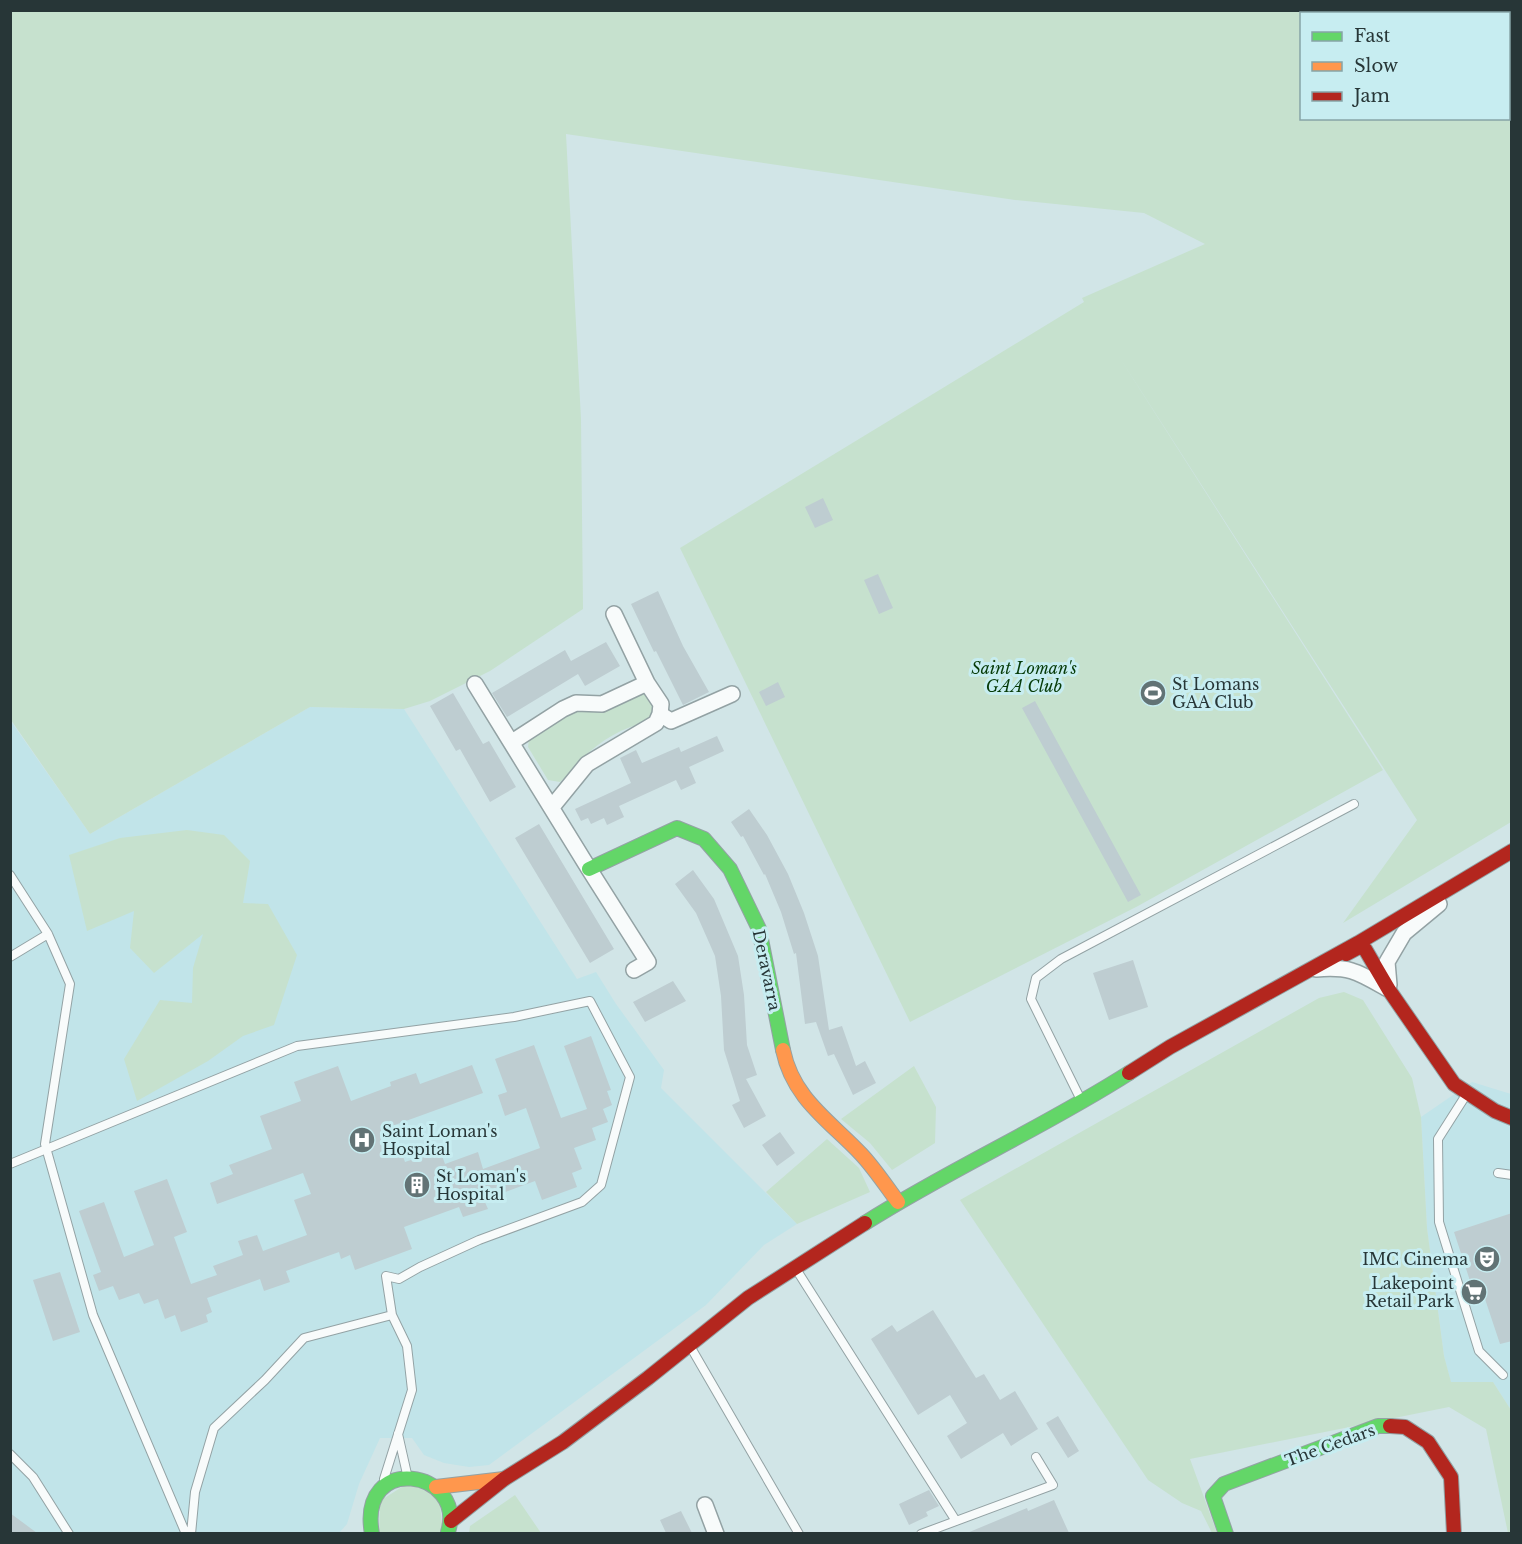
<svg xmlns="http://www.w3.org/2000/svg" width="1522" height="1544" font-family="'Libre Baskerville',serif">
	<rect width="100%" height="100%" fill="#d1e5e7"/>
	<path fill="#c1e4e9" d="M310,707l94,2 173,270 19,-7 20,32 48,66 -3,18 136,136 -33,21 -58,60 -217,160 -20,2 -25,-4 -20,-8 -12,-17h-32l-21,46 -12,40 -8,9h-328l-1,-813 80,114z
		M1472,1082l39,12v316l-18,-28 -42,1 -7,-27 -17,-128 -6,-111z"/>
	<path fill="#c6e1ce" d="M10,11h1393l4,2 -105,1v104h206l1,-45 2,-2v751l-168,101 74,-103 -301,-468 267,418 -245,136 -228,116 -230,-474 404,-246 -2,-4 123,-54 -61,-31 -129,-13 -449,-66 15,285 2,190 -93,62 -60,30 -26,8 -94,-2 -220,127 -79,-114z
		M637,692l9,2 6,10 1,11 -5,7c-25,5 -47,18 -65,36 -8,8 -14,17 -23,24l-12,-2 -20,-33 1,-8 48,-30z
		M187,830l37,5 26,26 -7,42 25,1 29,51 -23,70 -31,11 -35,25 -71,40 -13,-42 36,-59 32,3 1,-35 10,-34 -49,39 -24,-25 4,-37 -47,20 -18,-76 51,-17z
		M1344,992l19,8 49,78 9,39 6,111 17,128 7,26h42l18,28v123h-3l-22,-104 -37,-22 -259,52 27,74h-5l-11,-22 -19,-8 -34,-23 -188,-280 359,-202z
		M914,1066l22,41 -1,36 -43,27 -22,-27 -29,-24z
		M827,1139l32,29 11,24 -73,32 -31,-32z
		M408,1483l31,14 4,36h-64l1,-32z
		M515,1495l26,38h-72l1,-7z"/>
	<path fill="#becdd1" d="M823,498l10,22 -18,8 -10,-21z
		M878,574l15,34 -14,6 -15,-34z
		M658,591l25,55 26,46 -26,13 -27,-54 -2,1 -23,-48z
		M606,642l14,24 -35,20 -7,-12 -71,43 -15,-24 73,-43 6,11z
		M778,682l7,15 -19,9 -7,-14z
		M453,693l30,51 6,-3 27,46 -26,15 -30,-53 -4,2 -26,-45z
		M1035,701l106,194 -13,7 -106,-194z
		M717,736l7,15 -35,16 7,16 -15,7 -5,-10 -57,26 5,11 -17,8 -3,-7 -13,6 -3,-6 -7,3 -6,-12 56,-26 -11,-25 16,-8 6,13 37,-16 2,5z
		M749,809l18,26 21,39 16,39 14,43 11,74 13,-4 14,40 9,-5 11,22 -23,12 -19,-41 -6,2 -12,-34 -11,2 -9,-71 -2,1 -13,-42 -16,-38 -1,1 -21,-39 -2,1 -10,-15z
		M539,824l75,125 -24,14 -75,-125z
		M693,870l21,29 24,57 6,39 3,50 10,30 -11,4 20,37 -22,12 -12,-23 8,-4 -16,-51 -3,-54 -6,-40 -19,-43 -21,-29z
		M1133,960l15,47 -39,13 -16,-47z
		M673,981l13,20 -41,21 -12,-20z
		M591,1036l20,54 -4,1 5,14 -9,4 5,13 -16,6 4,12 -22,8 8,21 -10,4 5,14 -35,13 -7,-19 -51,19 4,9 -25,8 -4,-10 -55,20 8,22 -57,21 -5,-15 -9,4 -2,-7 -53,19 4,11 -26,9 -4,-12 -53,19 5,14 -6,3 2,7 -27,10 -6,-17 -10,4 -7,-20 -14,5 -5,-11 -20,7 -6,-14 -14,5 -6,-16 8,-3 -22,-61 25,-9 20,55 30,-12 -20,-54 33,-12 20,53 -13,5 17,47 26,-9 -4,-9 30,-11 -5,-14 19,-6 6,16 44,-16 -13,-35 17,-6 -8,-21 -86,31 -7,-21 23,-9 -4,-9 43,-16 -12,-33 41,-15 -7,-19 44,-16 13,35 40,-15 -1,-4 26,-9 4,11 52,-19 11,28 -91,33 13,36 35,-12 5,14 33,-12 5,17 57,-21 -14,-40 -21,8 -7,-21 9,-3 -12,-33 39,-14 27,73 26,-9 -23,-63z
		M780,1132l15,21 -18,13 -15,-21z
		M1512,1213v128l-12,3 -19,-57 -8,3 -19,-58z
		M60,1272l20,60 -27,9 -20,-61z
		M933,1310l43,68 8,-4 16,26 15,-9 23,38 -27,17 -8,-13 -42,26 -14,-23 20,-13 -17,-28 -32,20 -47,-76 21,-14 5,7z
		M1058,1416l21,35 -11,7 -22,-35z
		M929,1490l10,16 -13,6 2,4 -19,9 -10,-21z
		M1054,1500l15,33h-102l60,-25 1,3z
		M681,1511l11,22h-26l-6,-13z
		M10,1513l27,20h-27z"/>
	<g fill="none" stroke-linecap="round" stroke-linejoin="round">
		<defs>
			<path id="lane" d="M10,875l38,59 -38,23
				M48,934l22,50 -25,160 48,171 93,219
				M1466,1095l-28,44 1,83 40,129 24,24
				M1082,1102l-51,-103 5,-21 25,-19 293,-155
				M10,1164l287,-118 217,-29 76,-16 40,76 -29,108 -19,17 -103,38 -59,27 -21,12 -13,-3 6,39 15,31 5,44 -28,89
				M1498,1173l14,2
				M796,1269l160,252
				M690,1346l109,188
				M398,1434l9,40
				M10,1454l23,23 36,57
				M191,1534l4,-42 19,-64 51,-48 39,-42 88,-23
				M921,1534l132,-49 -17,-28"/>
			<path id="street" d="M614,614l33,69 14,21 -1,10
				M475,684l114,185 59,93 -14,8
				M512,742l51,-33 13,-6 26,1 45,-21
				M552,807l35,-43 69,-41 4,-9 11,7 61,-27
				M1316,969c34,-3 42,3 70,19
				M1389,985l-2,-23 17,-29 35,-29
				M705,1505l11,29"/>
			<path id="fast" d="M589,869l88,-41 27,11 26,30 29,60 24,121
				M865,1223c85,-54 178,-95 264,-150
				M372,1534c-15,-83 95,-64 76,-2
				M1226,1534l-13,-38 11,-12 154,-58h12"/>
			<path id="slow" d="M783,1050c10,49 47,71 78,104 14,15 25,32 37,48
				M436,1487l68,-8"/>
			<path id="jam" d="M1346,954l13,-7 6,2 24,41 65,94 41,27 17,7
				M1129,1073l41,-26 188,-104 154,-92
				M1390,1426l15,1 23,15 23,35 3,57
				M451,1521l53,-42 59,-37 85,-64 100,-80 117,-75"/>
		</defs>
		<use href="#lane" stroke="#93a2a4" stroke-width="10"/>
		<use href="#street" stroke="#93a2a4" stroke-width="18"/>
		<use href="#fast" stroke="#93a2a4" stroke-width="16"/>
		<use href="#slow" stroke="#93a2a4" stroke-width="16"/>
		<use href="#jam" stroke="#93a2a4" stroke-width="16"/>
		<use href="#lane" stroke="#f8fbfb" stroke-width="8"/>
		<use href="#street" stroke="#f8fbfb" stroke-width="15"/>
		<use href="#fast" stroke="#63d668" stroke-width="14"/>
		<use href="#slow" stroke="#ff974d" stroke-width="14"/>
		<use href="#jam" stroke="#b3261e" stroke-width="14"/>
	</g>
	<defs>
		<symbol id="stadium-disc" viewBox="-11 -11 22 22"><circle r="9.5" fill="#627375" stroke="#c7edf1"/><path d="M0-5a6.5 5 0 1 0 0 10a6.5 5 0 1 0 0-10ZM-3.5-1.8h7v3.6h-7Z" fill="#fff"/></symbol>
		<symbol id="hospital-disc" viewBox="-11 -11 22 22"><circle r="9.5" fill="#627375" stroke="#c7edf1"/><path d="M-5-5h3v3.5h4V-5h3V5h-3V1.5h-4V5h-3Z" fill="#fff"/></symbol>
		<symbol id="building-disc" viewBox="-11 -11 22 22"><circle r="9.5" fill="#627375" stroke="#c7edf1"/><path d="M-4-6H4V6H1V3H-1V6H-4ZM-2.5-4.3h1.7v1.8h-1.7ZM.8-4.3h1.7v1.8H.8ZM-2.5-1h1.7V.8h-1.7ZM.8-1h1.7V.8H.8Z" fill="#fff"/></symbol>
		<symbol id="theatre-disc" viewBox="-11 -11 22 22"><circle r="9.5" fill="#627375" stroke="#c7edf1"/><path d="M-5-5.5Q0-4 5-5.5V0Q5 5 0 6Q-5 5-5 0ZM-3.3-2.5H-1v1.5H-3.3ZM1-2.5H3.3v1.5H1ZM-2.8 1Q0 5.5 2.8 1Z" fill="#fff"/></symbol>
		<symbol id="supermarket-disc" viewBox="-11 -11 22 22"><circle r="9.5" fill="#627375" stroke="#c7edf1"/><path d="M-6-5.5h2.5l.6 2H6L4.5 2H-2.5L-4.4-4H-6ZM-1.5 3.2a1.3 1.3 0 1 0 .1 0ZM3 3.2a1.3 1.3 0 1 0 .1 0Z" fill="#fff"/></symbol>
	</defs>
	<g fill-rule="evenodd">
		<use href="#stadium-disc" x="1138" y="678" width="30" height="30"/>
		<use href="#hospital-disc" x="347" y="1125" width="30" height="30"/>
		<use href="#building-disc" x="402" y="1170" width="30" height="30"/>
		<use href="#theatre-disc" x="1472" y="1244" width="30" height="30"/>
		<use href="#supermarket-disc" x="1459" y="1277" width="30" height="30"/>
	</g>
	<g text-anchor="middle" stroke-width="6" stroke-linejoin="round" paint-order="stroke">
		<g font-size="16" font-style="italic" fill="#073b08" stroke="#c7edf1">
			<text x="1024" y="674">Saint Loman's<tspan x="1024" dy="18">GAA Club</tspan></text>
		</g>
		<g font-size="16" fill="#273637" stroke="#c7edf1" text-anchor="start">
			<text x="1172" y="690">St Lomans<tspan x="1172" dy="18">GAA Club</tspan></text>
			<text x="382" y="1137">Saint Loman's<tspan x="382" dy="18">Hospital</tspan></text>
			<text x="436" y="1182">St Loman's<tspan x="436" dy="18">Hospital</tspan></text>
			<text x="1468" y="1265" text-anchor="end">IMC Cinema</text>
			<text x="1454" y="1289" text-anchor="end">Lakepoint<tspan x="1454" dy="18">Retail Park</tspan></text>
		</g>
		<g font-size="16" fill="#273637" stroke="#c7edf1">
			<text transform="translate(767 970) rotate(78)" y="6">Deravarra</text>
			<text transform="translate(1330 1445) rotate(-20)" y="6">The Cedars</text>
		</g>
	</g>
	<rect width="1522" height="1544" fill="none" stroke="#273637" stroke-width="24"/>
	<rect x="1300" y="12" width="210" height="108" fill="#c7edf1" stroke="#87a4a7" stroke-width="1.5"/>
	<rect x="1312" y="32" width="30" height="9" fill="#63d668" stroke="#87a4a7" stroke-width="1.5"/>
	<text x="1354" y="42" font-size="18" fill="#273637">Fast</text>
	<rect x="1312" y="62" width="30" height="9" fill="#ff974d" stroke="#87a4a7" stroke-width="1.5"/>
	<text x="1354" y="72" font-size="18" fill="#273637">Slow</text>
	<rect x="1312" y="92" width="30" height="9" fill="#b3261e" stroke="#87a4a7" stroke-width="1.5"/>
	<text x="1354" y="102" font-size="18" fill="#273637">Jam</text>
</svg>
